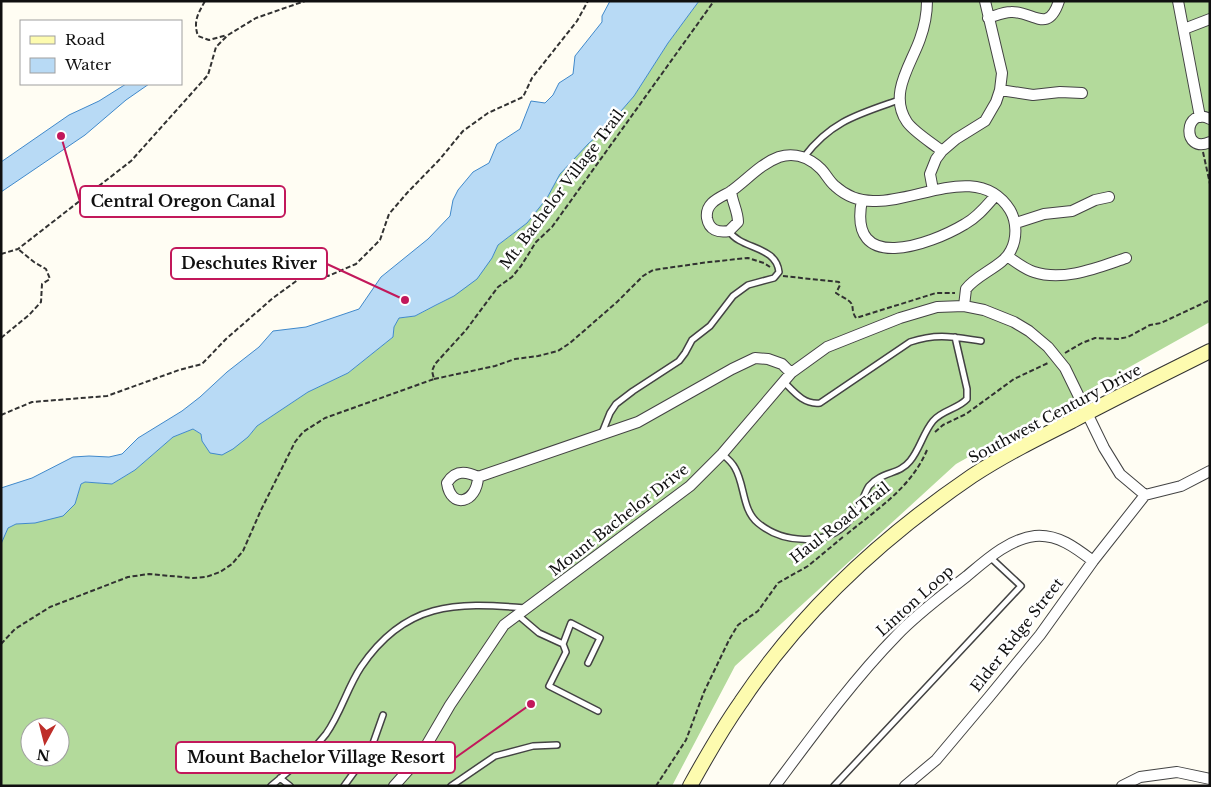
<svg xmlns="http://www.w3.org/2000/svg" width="1211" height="787" font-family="'Libre Baskerville',serif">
	<rect width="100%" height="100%" fill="#fffdf3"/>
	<path fill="#b3da9b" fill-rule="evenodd" d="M699,1h511v321l-254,142 -221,202 -63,120h-671v-242l7,-16 8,-4 19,-1 13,-4 27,-15 6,-20 4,-2 27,2 23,-14 38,-33 20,-8 8,5 1,7 46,-4 9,-11 51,-34 40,-19 45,-36 1,-10 5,-9 16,-2 39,-20 38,-38 6,-13 29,-22 20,-25 13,-24 28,-30 20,-18 26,-30 34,-53zM30,727h30v30h-30z"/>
	<path fill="#b8daf5" stroke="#4089cb" d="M610,1h89l-31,42 -34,53 -26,30 -20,18 -28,30 -13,24 -20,25 -29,22 -6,13 -15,21 -23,17 -18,9 -21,11 -16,2 -5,9 -1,10 -45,36 -40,19 -51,34 -9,11 -15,12 -11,6 -12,-2 -8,-12 -1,-7 -8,-5 -20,8 -38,33 -23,14 -27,-2 -4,2 -6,20 -12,12 -28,7 -19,1 -8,4 -7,16v-56l31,-10 41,-21 16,-1 20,1 13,-3 16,-16 44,-27 18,-14 27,-25 32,-25 14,-16 33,-4 53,-18 22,-32 47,-38 22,-23 3,-16 5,-10 15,-18 16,-9 8,-19 23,-15 11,-28 14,2 8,-8 6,-12 14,-9 2,-18 27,-34v-6z
		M126,84h23l-23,16 -41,35 -84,57v-30l68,-47 30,-14z"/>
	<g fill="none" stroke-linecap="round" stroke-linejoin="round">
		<defs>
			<path id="lane" d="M804,157c27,-36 55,-43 95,-57
				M784,382c10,10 20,23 36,21l90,-61c28,-9 43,-5 71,-1
				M602,433l8,-20 6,-9 17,-13 46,-30 6,-8 7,-13 18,-14 23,-30 15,-11 26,-7 5,-6c-3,-27 -38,-22 -50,-41
				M722,454c5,4 10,8 13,14 10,17 7,42 23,55 24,20 68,24 90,-1 4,-5 8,-10 11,-15 4,-7 6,-15 10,-21 13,-15 30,-11 41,-25 10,-12 13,-28 23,-40 9,-11 25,-12 34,-22v-10l-12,-52
				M519,616l20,17 24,11 8,-21 29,15 -12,25
				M563,644l3,8 -17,34 49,25
				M280,778l10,8
				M271,786c20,-17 39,-31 55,-52 15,-21 21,-46 35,-67 44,-65 94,-65 164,-59
				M344,786l27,-37 12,-34
				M451,786l44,-30 38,-10 24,-1
				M834,786l187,-200 -30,-28"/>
			<path id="street" d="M927,1c0,12 -3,27 -7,38 -9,26 -32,55 -13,83 7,10 25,21 35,29
				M1178,1l22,116
				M988,18c7,-2 15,-6 23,-6 22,-1 37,23 48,-11
				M1184,29l26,-10
				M1000,90l33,5 27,-3 22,1
				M1210,119c-26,-14 -29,36 0,23
				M933,190l-3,-16 6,-15 6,-8 14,-12 29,-18 11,-19 4,-12 2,-17 -17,-72
				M731,191c1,11 7,20 7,31l-9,9c-11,2 -20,-1 -22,-13 -2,-15 12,-20 23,-26 16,-11 30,-28 49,-35 16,-5 31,1 42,12 5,5 8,12 14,17 11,10 24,15 38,15 44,2 106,-40 137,9 7,12 7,28 1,40 -7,16 -34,24 -45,39l-2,17
				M862,200c-15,75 68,45 103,24 13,-7 22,-19 31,-29
				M1016,223l28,-9 28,-3 23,-11 14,-3
				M1007,256c9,6 17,13 27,16 30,10 65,-5 92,-14
				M478,477c-1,26 -27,33 -31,6 8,-13 19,-12 31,-6l160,-55 94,-53 23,-11 13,1 14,5 9,9
				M394,786l25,-28 31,-53 54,-80 186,-139 32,-32 69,-81 36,-26 73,-29 37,-11 27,-1 20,4 30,12 15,9 19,16 17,21 39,80 16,26 25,21 36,-9 29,-15
				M775,786c38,-51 78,-106 122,-151 21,-22 46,-40 70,-59 19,-16 42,-37 68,-40 23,-2 41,12 58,25
				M905,786l31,-26 53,-63 51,-62 53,-74 52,-66
				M1122,786l18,-9 37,-5 33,7"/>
			<path id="secondary" d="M690,786c16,-29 32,-57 51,-84 60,-90 143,-166 231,-226 32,-21 66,-38 100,-55 45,-24 92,-47 138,-70"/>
		</defs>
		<use href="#lane" stroke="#434343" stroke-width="8"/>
		<use href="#street" stroke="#434343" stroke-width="12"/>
		<use href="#secondary" stroke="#323232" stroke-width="16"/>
		<path stroke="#323232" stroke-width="2" stroke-dasharray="5 2.5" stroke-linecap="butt" d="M205,1c-7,13 -12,20 -7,35l11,4 18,-5
			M1203,152l7,32
			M1,254l17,-5 113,-88 77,-86 8,-28 12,-12 28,-17 49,-17
			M783,276l56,6 1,3 -4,8c4,3 12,6 15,10 3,4 0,8 5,15l80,-25h19
			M1,338l28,-23 12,-13 1,-18 8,-5 -4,-10 -12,-7 -16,-13
			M1065,353l17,-10 13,-5 23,1 10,-2 22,-12 11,-2 49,-23
			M434,379l61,-13 20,-7 23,-3 20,-5 12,-8 47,-41 26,-26 10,-6 56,-8 39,-4 16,5 6,4
			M1,415l31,-13 75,-6 72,-26 23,-6 24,-25 47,-41 37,-27 18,5 28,-12 24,-24 9,-26 18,-21 33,-34 23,-28 25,-18 35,-16 9,-19 45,-57 11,-20
			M935,432l8,-7 23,-11 48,-35 34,-16
			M847,534c30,-25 64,-46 80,-84
			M1,644l14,-15 35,-22 78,-30 21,-3 44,4 13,-1 14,-5 12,-8 11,-13 18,-41 34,-68 8,-10 22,-14 109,-39 -2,-8 3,-7 31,-34 32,-43 14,-10 9,-11 15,-24 16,-15 162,-226
			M656,786l30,-46 18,-48 25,-52 9,-15 20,-14 20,-28 30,-17 35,-29"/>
		<use href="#lane" stroke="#fff" stroke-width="5"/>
		<use href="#street" stroke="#fff" stroke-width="10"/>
		<use href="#secondary" stroke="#fdfbaf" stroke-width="14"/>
	</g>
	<g text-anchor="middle" stroke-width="5" stroke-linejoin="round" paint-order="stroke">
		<g font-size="15" fill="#101010" stroke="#fff">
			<text transform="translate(563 188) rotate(-53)" y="5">Mt. Bachelor Village Trail.</text>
			<text transform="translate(1055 414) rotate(-28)" y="5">Southwest Century Drive</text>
			<text transform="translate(619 520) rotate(-38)" y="5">Mount Bachelor Drive</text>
			<text transform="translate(840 523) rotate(-38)" y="5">Haul Road Trail</text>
			<text transform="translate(915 601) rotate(-42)" y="5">Linton Loop</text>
			<text transform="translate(1017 635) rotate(-52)" y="5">Elder Ridge Street</text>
		</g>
	</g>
	<path fill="none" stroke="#c2185b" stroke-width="2" d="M61 136L80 202M405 300L327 264M531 704L455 758"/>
	<g fill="#c2185b" stroke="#fff" stroke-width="2">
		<circle cx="61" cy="136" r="5"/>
		<circle cx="405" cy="300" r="5"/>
		<circle cx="531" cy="704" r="5"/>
	</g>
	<g fill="#fff" stroke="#c2185b" stroke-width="2">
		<rect x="80" y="186" width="205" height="31" rx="5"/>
		<rect x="171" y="248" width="156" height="31" rx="5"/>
		<rect x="176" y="742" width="279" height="31" rx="5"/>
	</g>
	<g font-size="16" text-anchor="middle" font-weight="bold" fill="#101010">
		<text x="183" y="207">Central Oregon Canal</text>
		<text x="249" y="269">Deschutes River</text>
		<text x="316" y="763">Mount Bachelor Village Resort</text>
	</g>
	<rect width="1211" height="787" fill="none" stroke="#101010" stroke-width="5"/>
	<rect x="20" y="20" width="162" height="65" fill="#ffffff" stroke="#9f9f9f"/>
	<rect x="30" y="36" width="25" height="8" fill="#fdfbaf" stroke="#9f9f9f"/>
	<text x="65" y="45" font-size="15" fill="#101010">Road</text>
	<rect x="30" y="58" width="25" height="15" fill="#b8daf5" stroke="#9f9f9f"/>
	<text x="65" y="70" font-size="15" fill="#101010">Water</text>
	<g transform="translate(45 742) rotate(187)"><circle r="24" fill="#ffffff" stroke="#9f9f9f"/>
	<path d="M0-4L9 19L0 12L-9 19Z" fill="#be2e29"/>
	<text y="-8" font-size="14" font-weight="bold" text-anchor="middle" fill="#101010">N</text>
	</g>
</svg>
